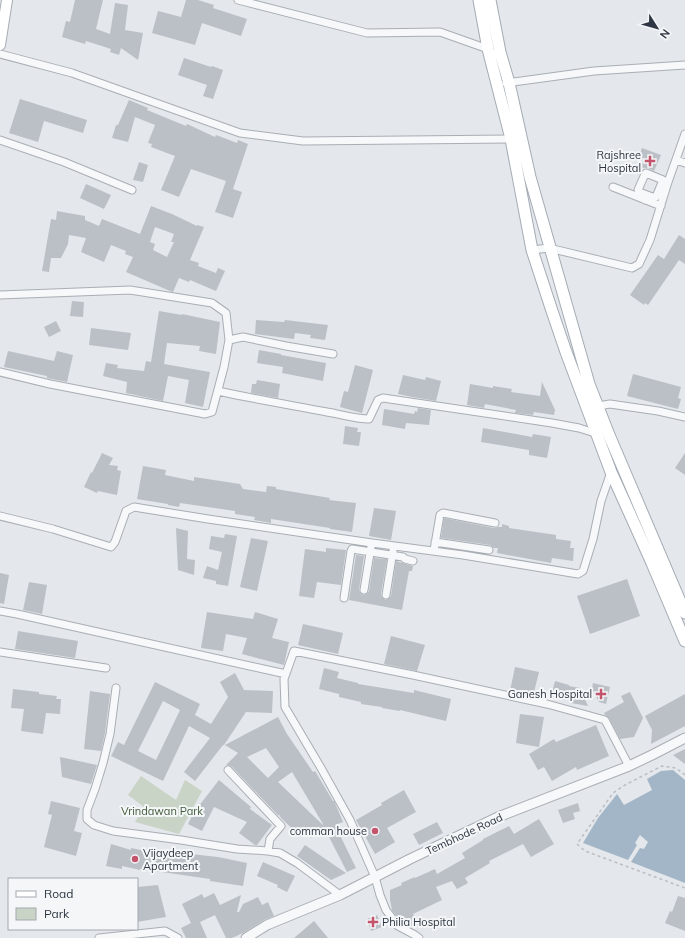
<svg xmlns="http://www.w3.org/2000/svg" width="685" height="938" font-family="Mulish,sans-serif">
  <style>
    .green { fill: #cad4c6 }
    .water { fill: #a2b6c7 }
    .building { fill: #bbc0c7; fill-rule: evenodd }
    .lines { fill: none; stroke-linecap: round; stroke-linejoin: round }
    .minor-casing { stroke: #a9aeb5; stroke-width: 9 }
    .tertiary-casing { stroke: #a9aeb5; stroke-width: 11 }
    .secondary-casing { stroke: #a9aeb5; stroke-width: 12 }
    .primary-casing { stroke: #a4acb5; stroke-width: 13 }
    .path { stroke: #babec2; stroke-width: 1.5; stroke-dasharray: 3 3; stroke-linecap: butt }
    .minor { stroke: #f6f8f9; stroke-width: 7 }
    .tertiary { stroke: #f6f8f9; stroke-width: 9 }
    .secondary { stroke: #fff; stroke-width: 10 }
    .primary { stroke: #fff; stroke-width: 11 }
    .poi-dot { fill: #c4546b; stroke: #f4f6f8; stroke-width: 1.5 }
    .labels { text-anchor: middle; stroke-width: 4; stroke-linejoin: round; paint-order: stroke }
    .poi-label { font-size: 11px; fill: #2d3642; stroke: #f4f6f8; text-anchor: end }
    .park-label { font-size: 11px; fill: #435c3b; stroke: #f4f6f8 }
    .street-label { font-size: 11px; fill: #2d3642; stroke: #f4f6f8 }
  </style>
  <rect width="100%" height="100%" fill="#e4e7eb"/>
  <!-- green -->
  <path class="green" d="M141,776L176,800L185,780L202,791L179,834L135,822L144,807L128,795Z"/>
  <!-- water -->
  <path class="water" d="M673,770L685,780V883L631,862L640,848L644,849L648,842L640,835L635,843L637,845L628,860L583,843L598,818L617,794L624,805L652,790L647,779L661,771Z"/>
  <!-- building -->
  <path class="building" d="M75,0H103L96,29L110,34L115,3L128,5L125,30L143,33L138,60L121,48L119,55L110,52L111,49L86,41L85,44L62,37L66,21L70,22Z
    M186,0H198L214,5L213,8L247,19L241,36L202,23L195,45L152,33L158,11L181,17Z
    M184,58L211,67L212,66L223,70L213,99L203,96L207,85L178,75Z
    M20,99L87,120L83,133L44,121L38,142L9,133Z
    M129,100L148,108L147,110L186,126L187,124L215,137L216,135L237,143L238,140L248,144L233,189L242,192L233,218L215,212L226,181L191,169L179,197L161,190L175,156L151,147L152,144L148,143L155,125L135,117L128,142L112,138L116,125H118Z
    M642,148L661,155L654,171L648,168H644L641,167L644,159L639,157Z
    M139,162L148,165L143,182L133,180Z
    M86,184L111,195L104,209L80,198Z
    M151,206L172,214L197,226V225L204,227L190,260L199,263L198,266L216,273L218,268L225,271L216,291L190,280L189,282L179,278L173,292L170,291L126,272L133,257L125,254L126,251L111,245L104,262L81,252L86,238L69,235L68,244L61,258H51L49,272L42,271L51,219L56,220L57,211L85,216V220L99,226L102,219L140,234ZM155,227L174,234L171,242H174L167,257L153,250L155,244L150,242Z
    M679,235L685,239V264L679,260L648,305L645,303L644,305L630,295L658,255L664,259Z
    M72,301L84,302L83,317L70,316Z
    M159,311L182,315V314L220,322L216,354L199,351L200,346L167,343L164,364L210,372L203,407L185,403L189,380L168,376L163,401L126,393L127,382L103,376L106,363L118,365L117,368L144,371L146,361L151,362Z
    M256,320L284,322L285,320L328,325L325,340L310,338L311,335L295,333L294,339L255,334Z
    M56,321L61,331L49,337L44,327Z
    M91,328L131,333L128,350L89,345Z
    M259,350L281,354V355L326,363L323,381L282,373L283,367L257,363Z
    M8,351L54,361L57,351L73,355L67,382L47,378V376L4,367Z
    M355,365L373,370L362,413L340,407L344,391L348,392Z
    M633,374L681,387L678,398L681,399L678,409L627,396Z
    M403,375L425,380L426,377L441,381L436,401L412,397L398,394Z
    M257,380L280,384L278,398L251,393L252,384H256Z
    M542,382L555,410L554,415L534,412L533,415L515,413L516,410L485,404L484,408L467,405L470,384L493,388V386L512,389L511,392L540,396Z
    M418,408L431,410L429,425L406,423L405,429L382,425L384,409L414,414L415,411L417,412Z
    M345,426L358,428L357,432H361L359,446L343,444Z
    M483,428L532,437L533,434L551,437L547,458L529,455V450L481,442Z
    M102,453L113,458L109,465L118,466L117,470L121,471L117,495L98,491L97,493L84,487L91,472L92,473Z
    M685,453V475L675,468Z
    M143,466L166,470L165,475L194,481V477L240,484L243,489L266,492L267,486L276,487V489L330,498L329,500L356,503L352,532L330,529V528L271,519V523L254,520L255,517L235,514V511L180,503L179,507L168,505V504L137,499Z
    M374,508L396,511L391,540L369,536Z
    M444,518L494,528L498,527H502V524L509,526V528L556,535V539L571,541L570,548H574L573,561L552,558L551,563L497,553L498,548H494L490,545L441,538Z
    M176,528L188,531L187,559L195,560L194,575L178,570Z
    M225,534L237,536L228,586L216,584V581L203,578L207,566L218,570L222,552L209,549L211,536L224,538Z
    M251,538L268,541L257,591L240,587Z
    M326,548L346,550L341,585L317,582L314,598L299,596L305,549L326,552Z
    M356,555L364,556L359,590L361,594L364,595L368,593L369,591L374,558L387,559L381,594L382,597L385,600L388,599L391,596L396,561L413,566L412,571H409L402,610L349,600Z
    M0,573L9,575L4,604L0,603Z
    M627,579L640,616L590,634L577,596Z
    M29,582L47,585L42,614L23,610Z
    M207,612L253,619L255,612L278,619L272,638L289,642L284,665L242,654L247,638L226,634L223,651L201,648Z
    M303,624L343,633L338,654L298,645Z
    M18,631L78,641L75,658L15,649Z
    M391,636L425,645L417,671L384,664Z
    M515,667L539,672L533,696L510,691Z
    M324,668L339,672L337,678L358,683V684L414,693V690L451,699L446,721L400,710V711L382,708V707L361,704V702L339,697V694L319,689Z
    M235,673L244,690L273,691L272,713L246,712L224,745H223L195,781L184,772L210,738L189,726L163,781L111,756L118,742L124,745L155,682L200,704L195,715L211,724L228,697L220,682ZM163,701L180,710L156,760L138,751Z
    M555,681L569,685V686L580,688L588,706L571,703V701L551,696Z
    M593,683L610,687L606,704L599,702L592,689Z
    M13,689L39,692V694L57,696L56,699H61L60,714L46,713L43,734L21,731L24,709L11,708Z
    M90,691L110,694L105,733L101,751L84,749Z
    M630,692L643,718L634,737L620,739L609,718L605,715L604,713L624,702L621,696Z
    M685,694V726L651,744L652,730L645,716Z
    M520,714L544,717L539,747L516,743Z
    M278,717L287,734L313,772L315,771L333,801H334L335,803L343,822L335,825L356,868L347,872L325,829L310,838L314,832L301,837L281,818L279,814V816L274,811L232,767L226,765L238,753L225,745ZM266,748L279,767L268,778L247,757ZM292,772L323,824V825L278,782Z
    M596,725L609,756L577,770L576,767L552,781L544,767L538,770L529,754L554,739L556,742Z
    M685,749V764L673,755Z
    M60,757L97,765L91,784L62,777Z
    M219,780L251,807L250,809L272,825L257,845H255L239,833L247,822L214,807L202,831L188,824L195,810V811Z
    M404,790L416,812L387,828L395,842L375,854L356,820L382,805L381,803Z
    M51,801L80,808L74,831L82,833L76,856L44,847L52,815L48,814Z
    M578,803L580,811L573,813L575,819L563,823L558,810Z
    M539,819L554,844L531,857L523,844L489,861L490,863L465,878L468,883L457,889L452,881L436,887L442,900L413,914L419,925L410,926L401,922L392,910L390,900V890L402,885L401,883L415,877V878L435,869L437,874L465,858L462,853L483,840V839L509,826L514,834Z
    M437,822L443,833L419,845L413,834Z
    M111,844L131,850V848L155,853V850L175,853L176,850L191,853V854L218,857L247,863L243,886L210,881V879L155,871L140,869V870L122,866V869L106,866Z
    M305,845L346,873L331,880L297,856Z
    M263,862L295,876L287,892L277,887L278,885L257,876Z
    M158,885L166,917L137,922V887Z
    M214,893L220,905L241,895L237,912H239L243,904L258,897L262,905L268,902L274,916L264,920L243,933L232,938H226L215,915L200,922L207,938H186L181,928L191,923L182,904L202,894L204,898Z
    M678,896L685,898V931L665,923L670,911L672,912Z
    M377,915L382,927L371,931L367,919Z
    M314,921L328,938H294Z"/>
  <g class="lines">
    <!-- minor casing -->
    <g class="minor-casing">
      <path id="minor" d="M238,0L367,33L440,32L488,49
        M0,54L72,73L240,133L303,141L511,139
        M506,83L594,71L685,65
        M0,140L64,162L132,190
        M676,160L685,163
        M613,187L661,206
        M645,200L647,195L639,192L638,190L645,174L646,173L663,180L656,197H653L647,195
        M532,250L549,248L632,268L639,264L650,240L668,182L685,134
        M0,295L130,290L212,303L226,313L229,340
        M0,372L50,384L205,414L212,412L224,367L229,340L243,337L286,346L333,354
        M218,391C254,399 290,405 327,412C340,414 355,419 369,419L378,400L383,398L552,423L579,428L598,434
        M598,406L610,404L658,411L685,417
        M0,516L53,529L111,547L115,542L126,511L134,507L208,519L372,543L463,555L578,574L583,571L593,539L601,501L611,472
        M435,542L489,550
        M434,550L440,515L443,513L495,523
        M364,590L371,547
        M386,595L393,551
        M344,598L351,551L352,549L403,557L405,559L413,561
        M0,611L17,614L286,674
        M0,652L106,668
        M116,688L110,734L103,763L95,789L87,810V819L94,825L113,831L181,840L237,849L268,851L280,853L297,863L340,895
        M228,770L281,826L270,839L268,851
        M99,938L165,931L178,938
        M419,938L415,935L398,926L386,910L380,895L375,877L350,820L321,768L285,707L284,679L294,651L413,675L547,704L605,720L629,766"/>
    </g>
    <!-- tertiary casing -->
    <g class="tertiary-casing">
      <path id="tertiary" d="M246,938L267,925L340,895L410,859L498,817L629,766L652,755L685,738"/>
    </g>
    <!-- secondary casing -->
    <g class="secondary-casing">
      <path id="secondary" d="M0,45L7,0"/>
    </g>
    <!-- primary casing -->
    <g class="primary-casing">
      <path id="primary" d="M479,0L488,49L511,139L532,250L552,311L566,352L611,472L652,563L685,641
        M490,0L500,52L509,83L530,177L589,384L609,435L685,613"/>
    </g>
    <!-- path -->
    <path class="path" d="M685,775L676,768L662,766L625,785L613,793L577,844L585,851L685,888"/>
    <!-- minor -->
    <use href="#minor" class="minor"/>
    <!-- tertiary -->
    <use href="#tertiary" class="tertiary"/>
    <!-- secondary -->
    <use href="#secondary" class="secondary"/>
    <!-- primary -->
    <use href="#primary" class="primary"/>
  </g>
  <!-- markers -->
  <g class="poi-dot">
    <path d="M648 155h4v4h4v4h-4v4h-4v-4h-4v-4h4z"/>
    <path d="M599 688h4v4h4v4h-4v4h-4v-4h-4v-4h4z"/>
    <circle cx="375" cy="831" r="4"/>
    <circle cx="135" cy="859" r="4"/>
    <path d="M371 916h4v4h4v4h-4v4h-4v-4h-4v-4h4z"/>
  </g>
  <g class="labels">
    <!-- poi labels -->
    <g class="poi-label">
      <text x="641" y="159">Rajshree<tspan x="641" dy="13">Hospital</tspan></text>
      <text x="592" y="698">Ganesh Hospital</text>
      <text x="367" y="835">comman house</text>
      <text x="143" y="857" text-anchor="start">Vijaydeep<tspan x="143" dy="13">Apartment</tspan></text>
      <text x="382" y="926" text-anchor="start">Philia Hospital</text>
    </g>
    <!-- park labels -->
    <g class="park-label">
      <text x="162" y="815">Vrindawan Park</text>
    </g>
    <!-- street labels -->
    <g class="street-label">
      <text transform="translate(464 834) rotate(-25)" y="4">Tembhode Road</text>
    </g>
  </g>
  <!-- legend -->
  <rect x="8" y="878" width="130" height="52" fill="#f4f6f8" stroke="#a4a9af"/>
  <rect x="16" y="891" width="20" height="6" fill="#ffffff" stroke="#a4a9af"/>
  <text x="44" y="898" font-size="12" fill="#2d3642">Road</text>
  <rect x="16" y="908" width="20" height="12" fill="#cad4c6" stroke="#a4a9af"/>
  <text x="44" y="918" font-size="12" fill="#2d3642">Park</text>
  <!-- north arrow -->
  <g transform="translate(657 28) rotate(127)" stroke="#f4f6f8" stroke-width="3" paint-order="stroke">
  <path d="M0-3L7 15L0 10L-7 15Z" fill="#2d3642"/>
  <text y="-6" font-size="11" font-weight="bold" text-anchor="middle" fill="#2d3642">N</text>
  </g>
</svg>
